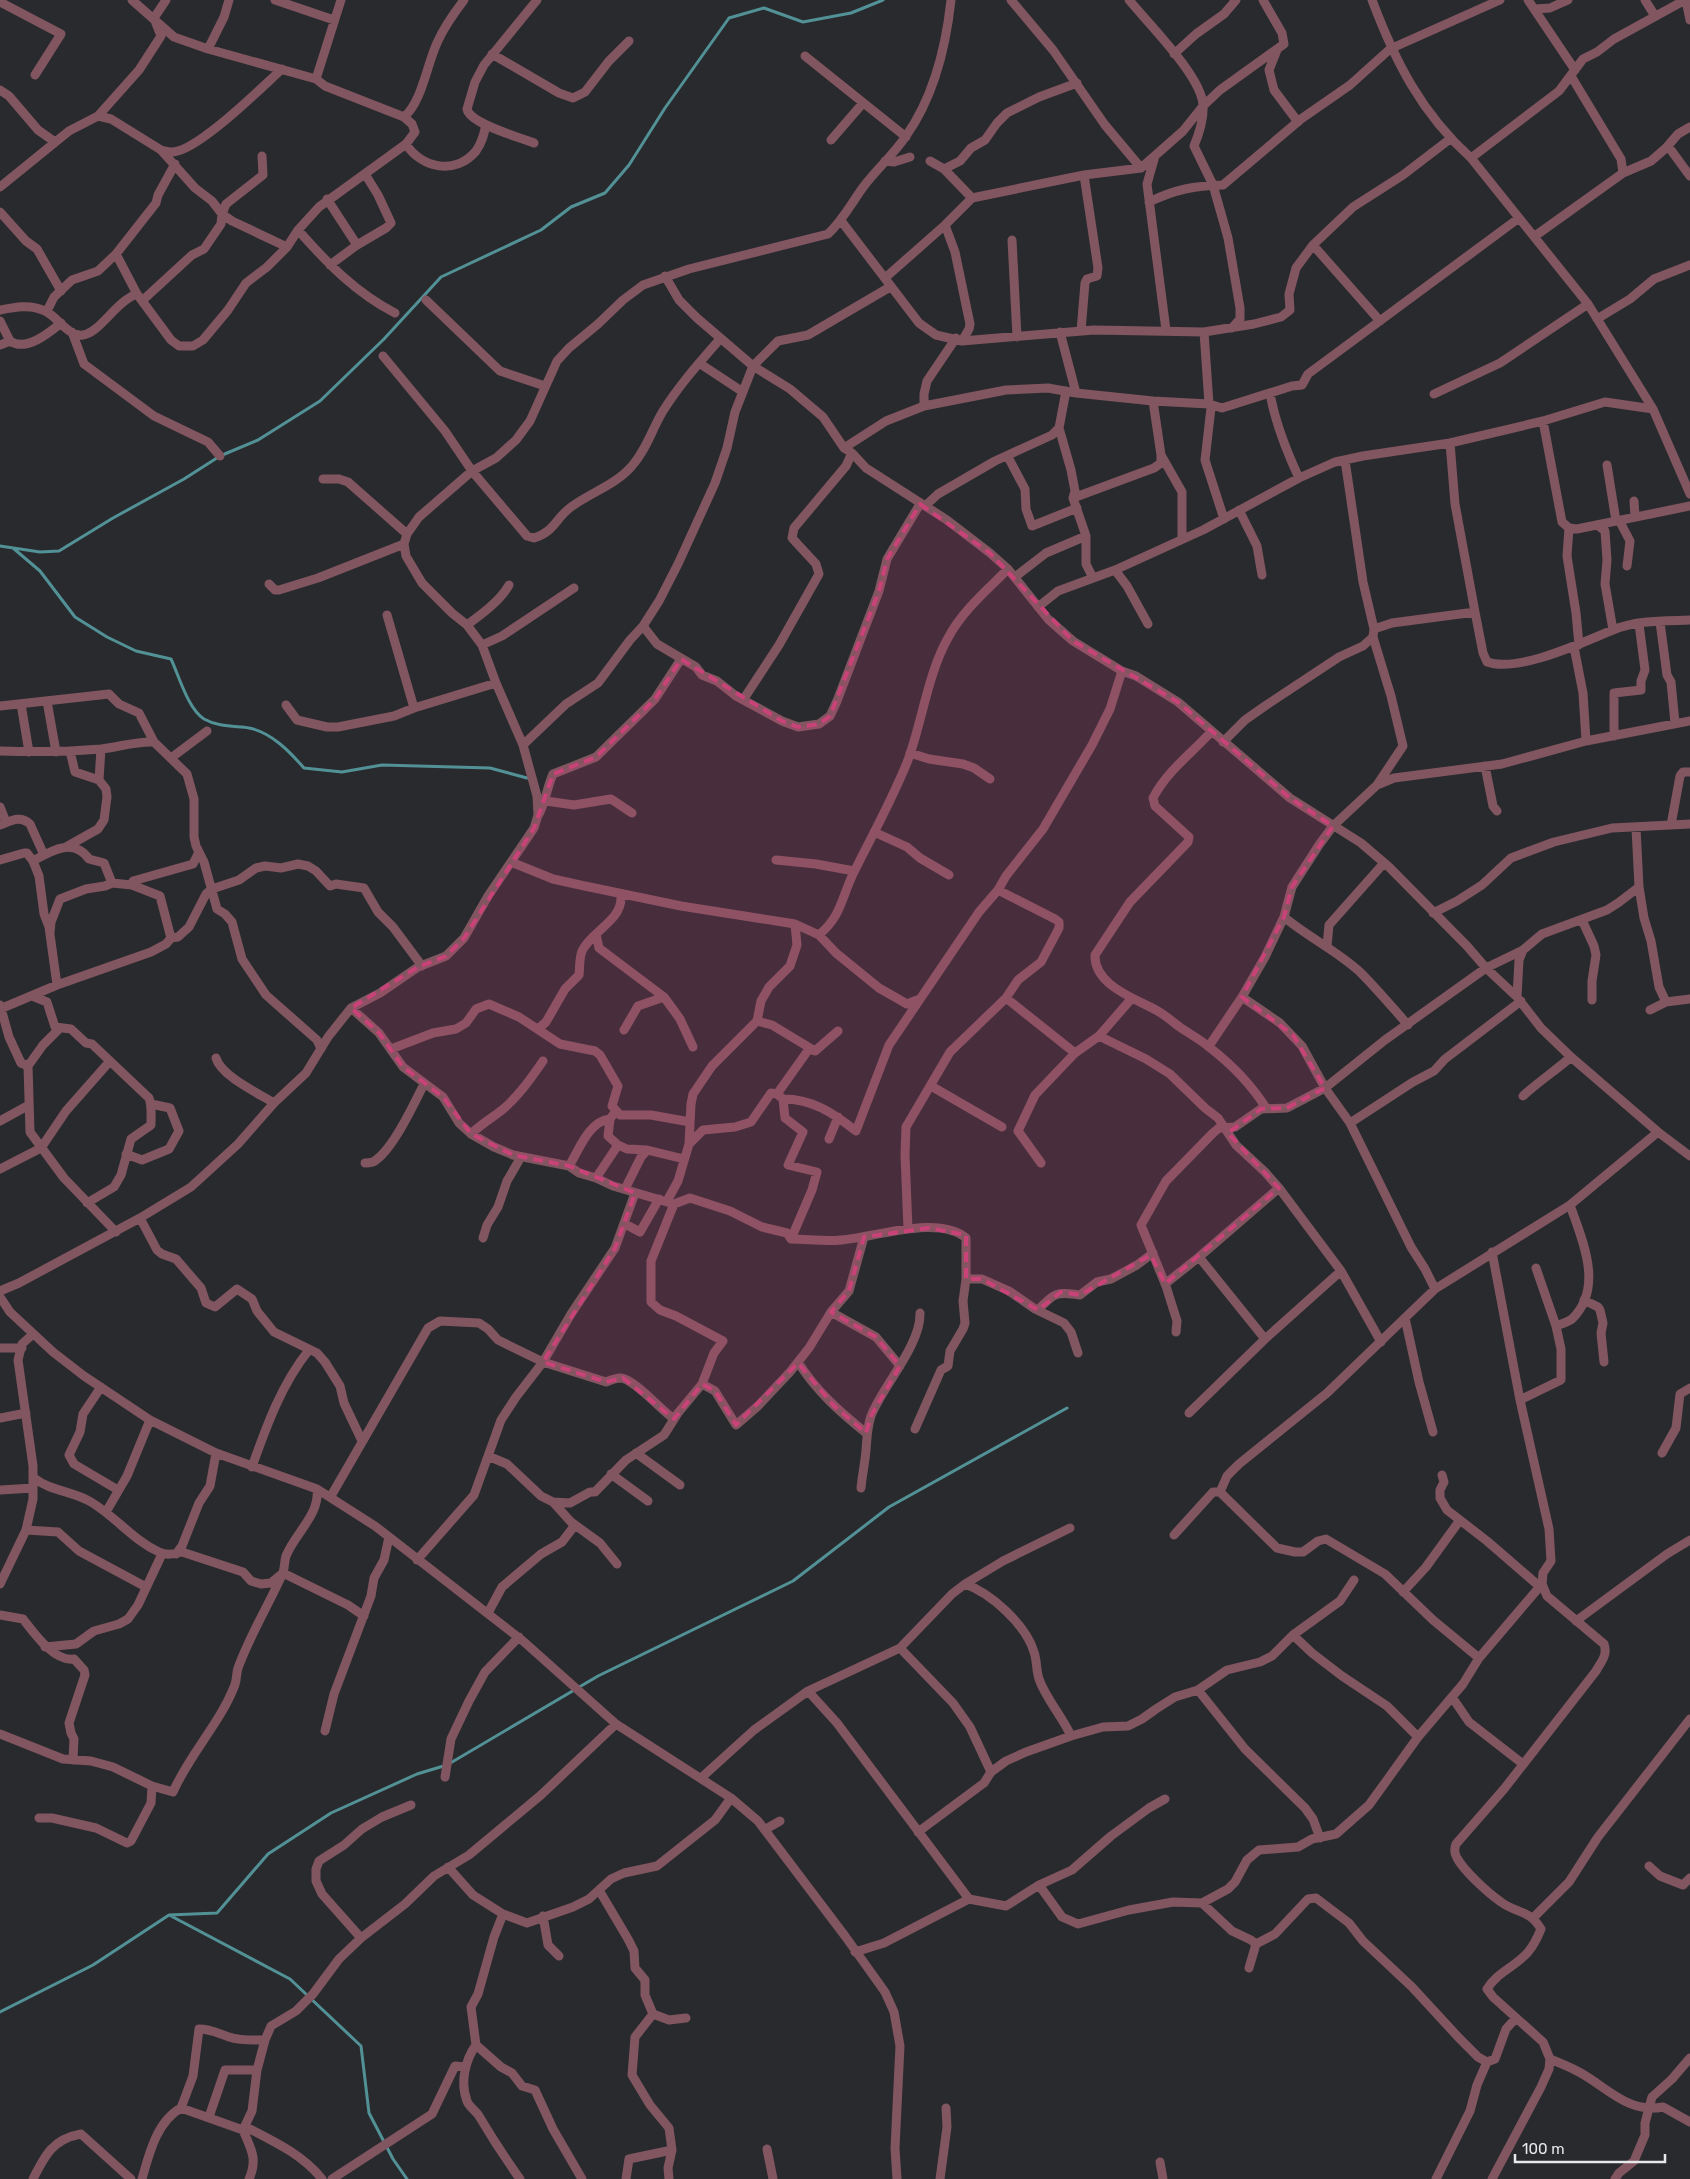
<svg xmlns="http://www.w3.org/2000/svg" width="1690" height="2179" font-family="Rubik,sans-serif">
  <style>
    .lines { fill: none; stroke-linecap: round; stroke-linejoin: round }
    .stream { stroke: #529196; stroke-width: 3 }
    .minor { stroke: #815660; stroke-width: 9 }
    .marked { fill: #c94278; fill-opacity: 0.2; stroke: #c94278; stroke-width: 4; stroke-dasharray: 10 6; stroke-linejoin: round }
  </style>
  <rect width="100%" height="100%" fill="#292a2e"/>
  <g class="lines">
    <!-- stream -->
    <path class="stream" d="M0,546L40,552L59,551L113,518L184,479L220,456L258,440L320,401L384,339L441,277L541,230L571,207L605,193L629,165L665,108L729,18L764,8L803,22L851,13L883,0
      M13,548L40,571L75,617L107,637L136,651L171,659C179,676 188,709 204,719C218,727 234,726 249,728C271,732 290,752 304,768L342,772L382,765L490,768L527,778
      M171,1916L290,1979L361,2046L369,2113L393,2159L407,2179
      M0,2012L93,1965L169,1915L217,1913L268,1854L331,1813L417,1774L447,1765L598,1676L793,1581L889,1507L1067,1408"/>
    <!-- minor -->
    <path class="minor" d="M275,0L334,20
      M1011,0L1053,50L1105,125L1141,168
      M1129,0C1148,23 1202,77 1203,105C1204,119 1199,134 1194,146L1213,185L1228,238L1240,308V319L1232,328
      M1372,0C1395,61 1421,113 1471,158L1588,304L1653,409L1690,494
      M1528,0L1575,70
      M1645,0L1655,16
      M1686,0L1690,20
      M0,2L61,34L35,75
      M1535,9L1550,8L1568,0
      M208,49L224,17L229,0
      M1277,50L1269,70L1274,90L1298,122
      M492,54L559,93L573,98L585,92L609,61L629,41
      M1174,54L1196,34L1224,14L1236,0
      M805,56L906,137
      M1571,76L1621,159L1623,173
      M316,79L341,0
      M0,90L9,96L38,130L55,142
      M98,116L111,119L161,150L195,188L212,201L222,214L232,221L287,247
      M404,117C422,102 427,64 437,43C444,27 454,13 464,0
      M831,140L863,103
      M534,143C519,137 470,124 467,109L475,82L484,65L537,0
      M406,144C422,169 456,175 476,151C482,143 484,134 486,125
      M1668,146L1690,176
      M161,150C165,151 169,152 173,152C198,151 262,87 282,69
      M1155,156L1147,184L1166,330
      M1471,158L1559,91L1583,59L1597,52L1614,39L1685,0
      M885,161L894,162L910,157
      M930,161L944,169L972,198
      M944,169L960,161L971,148L985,140L997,123L1007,113L1039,97L1077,83
      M0,187L69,131L98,116L139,70L161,36L154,18L166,0
      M327,199L357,245
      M1149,202C1176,189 1194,186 1223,185L1301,119L1350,85L1390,49L1500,0
      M0,212L26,241L37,249L61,291
      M842,222L919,323L936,335L962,341L1094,330L1204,332L1254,324L1281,317L1290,310L1289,294L1296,268L1313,245L1353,207L1403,175L1450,139
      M945,225L955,252L970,324L969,329L962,341
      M298,230C327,263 356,293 395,313
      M1535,236L1623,173L1651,161L1666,148L1678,134L1690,127
      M1012,240L1017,337
      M1313,245L1380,321
      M116,254L137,294
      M330,265L357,245L386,228L391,223L378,195L365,174
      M665,276L679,300L697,318L753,366L790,389L823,417L844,448L852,453L866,468L947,520L990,553L1008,569L1048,619L1073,641L1122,671L1136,676L1178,702L1290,798L1361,843L1389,867L1467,946L1486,968L1517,997L1541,1028L1571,1057L1658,1132L1690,1156
      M885,278L945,225L972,198L1084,175L1141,168L1183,131L1203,106L1220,90L1284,44L1282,33L1263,0
      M143,300L192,255L204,249L221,224L222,214L226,204L263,175L262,156
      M426,300L500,371L545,386
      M0,310C15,307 31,304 45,311C57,316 68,337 83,335C100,333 116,301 137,294L171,340L179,346H193L203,340L228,310L246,283L267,267L287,247L298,230L319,207L406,144L415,132L412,124L404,117L325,86L316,79L208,49L174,37L132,0
      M47,311L54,297L72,280L98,271L116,254L156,203L158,195L175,164
      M1597,319L1630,299L1654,279L1690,265
      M0,321L10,341
      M1081,331L1085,283L1087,279L1097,276L1098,268L1084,175
      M72,332L84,364L154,416L208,442L220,456
      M1060,332L1076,393
      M1204,332L1209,404L1211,408L1205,460L1224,519
      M0,345L10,341C26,352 49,333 61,323
      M383,356L445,431L472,471L527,536L534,538C554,532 555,519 571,507C590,493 615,485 631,467C646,451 652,429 663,411C680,384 700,362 720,339
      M699,363L743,392
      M1270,393C1275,423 1286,450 1299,478
      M1434,394L1500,363L1588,304
      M1153,401L1161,455L1182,492V539
      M924,406V394L927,381L956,338
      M1543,421L1562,522L1569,528L1577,529L1690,506
      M1059,428L1071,470L1075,491L1073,498L1086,536V564L1093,578
      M1450,443L1455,504L1475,612
      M844,448L886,421L924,406L1006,390L1048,388L1076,393L1153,401L1209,404L1222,408L1292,386L1302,385L1308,374L1519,218
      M1008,457L1025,489L1026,509L1032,526L1077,508
      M1607,465L1616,521
      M323,479H339L348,482L407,534
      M1073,498L1154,468L1161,463V455
      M1634,501L1635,517
      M925,506L938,494L995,461L1052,435L1059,428L1066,391
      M1239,510L1257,546L1262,575
      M1619,520L1630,541L1627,566
      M1597,525L1605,531L1607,560L1605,584L1613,630
      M1569,528L1567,556L1576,613L1579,645
      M1115,570L1127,586L1148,624
      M1015,577L1046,553L1086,536
      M269,584L275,590H279L318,578L404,544
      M1038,607L1058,591L1115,570L1203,530L1299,478L1335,462L1363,456L1450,443L1543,421L1605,402L1653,409
      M387,615L414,708
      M1660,622L1667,675L1671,682L1675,723
      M467,625C482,614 500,601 509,585
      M643,626L657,644L696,667L702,675L717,681L736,696L782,721L798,727L819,724L830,716L837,701L879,591L887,559L920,504
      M1374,629L1392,623L1475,612L1483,653L1487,662C1519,673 1583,642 1613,630C1636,620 1665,621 1690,620
      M1373,637L1391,696L1403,746L1377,785
      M482,645L502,636L574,588
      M1574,647L1583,693L1586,741
      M743,700L779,645L819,574L816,564L792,538L794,528L846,466L852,453
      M47,701L56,752
      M21,704L29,752
      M286,705L297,720L327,727H338L394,716L414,708L496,683
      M0,706L109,694L119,704L139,713L154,742L187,774L194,799V837L196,846L204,862L217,909L225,914L232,922L242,959L266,995L317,1040L321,1049
      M1212,731C1192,753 1167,771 1153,798L1155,806L1189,837L1188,842L1130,902L1095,955C1094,985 1134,998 1156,1010C1165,1015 1173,1022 1181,1028C1190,1034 1201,1040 1209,1047C1231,1064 1251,1084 1266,1108
      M1614,736V693L1641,690V681L1645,670L1639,624
      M1223,742L1245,720L1265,706L1339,657L1363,646L1373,637L1374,629L1363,582L1345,460
      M523,745L566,704L598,683L630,640L643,626L659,601L678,564L715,483L727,448L735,412L753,366L778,341L808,335L890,287
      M0,751C34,752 67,752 101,749C119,747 136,741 154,742
      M70,751L75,772L99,780
      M910,753L929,759L963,764L974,768L990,779
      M171,758L207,731
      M1485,766L1493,806L1497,811
      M546,801L574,805L611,799L632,813
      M0,807L6,822
      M539,814C546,801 547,787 553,774L596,757L655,699L681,659
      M0,825C11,821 20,815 30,824L44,855
      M1671,825L1680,776L1683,772H1690
      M1636,828L1639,887L1644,918L1651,941L1659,987L1666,1002
      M874,832L907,847L920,858L949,875
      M66,847L98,829L104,820L107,797L106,789L99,780L101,749
      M0,860L24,853H27L33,861C51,851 73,837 89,859L104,863L112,883
      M776,860L816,864L854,871
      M33,861L39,876L44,914L49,927L57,985
      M511,862L553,879L580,885L681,906L795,924L819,935L836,953L879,988L907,1004L917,1000
      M132,885L160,896L171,938
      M1433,913L1457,901L1482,885L1511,858L1554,842L1612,828L1690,824
      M1284,917C1308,937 1337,951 1360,972C1377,989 1392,1007 1408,1025
      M1582,920L1594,946L1596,955L1592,981V1000
      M50,933L51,922L60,899L86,889L105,886L112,883L132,885L133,881L193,864L198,854
      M596,934L599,948L664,997L680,1019L693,1047
      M819,935C843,914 841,897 855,870C873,834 893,798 908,760C922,722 928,673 948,638C962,611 987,590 1008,569
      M1327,946L1329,925L1384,863
      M32,996L47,1002L55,1027L71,1029L86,1043L92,1044L149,1098C152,1105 151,1116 151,1125L131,1139L121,1175L114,1187L87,1203
      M1242,997L1280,1023L1302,1046L1325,1088L1350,1123L1411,1247L1425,1269L1435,1289
      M1517,997L1519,960L1523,950
      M1006,998L1075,1053
      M0,1005L9,1037L21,1063L28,1066
      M351,1008L379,1033L403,1067L443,1097L459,1123L471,1134L494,1147L513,1155L569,1166L579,1173L596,1178L613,1186L674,1204L690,1198L730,1211L762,1227L787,1233L791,1239C807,1239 825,1242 841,1240C874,1238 938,1214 966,1238V1279H982L1009,1291L1035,1309L1064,1323L1071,1332L1078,1353
      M0,1009L57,985L151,952L166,944L171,938L178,937L189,927L206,894L212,889L239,880L256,868L265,866L281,868L298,864L308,866L316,871L330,886L336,884L364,888L378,912L393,927L422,966
      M1650,1010L1666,1002L1690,999
      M757,1021L772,1025L815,1051
      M60,1028L43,1045L28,1066L30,1132L64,1178L116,1232
      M538,1029L546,1022L565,989L579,975C580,967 579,959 582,951C591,931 622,921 621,897L628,895
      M624,1030L638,1006L664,997
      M1099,1036L1146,1059L1170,1074L1205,1108L1218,1118L1236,1145L1265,1172L1279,1188L1341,1271L1381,1342
      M1209,1046L1242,997L1265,957L1284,917L1292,887L1319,845L1333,826L1377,785L1394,778L1502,764L1586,741L1690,721
      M391,1049L433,1033L456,1029L466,1023L476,1009L489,1004L519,1017L560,1044L595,1051L600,1055L618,1086L612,1106L620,1115H651L690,1122
      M815,1051L838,1031
      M216,1058C221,1076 258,1093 274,1103
      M931,1086L1002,1127
      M777,1094L783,1099L785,1118L803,1132L788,1165L817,1172L812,1190L791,1239
      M1523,1096C1538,1082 1555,1071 1571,1057
      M783,1099C813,1099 833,1113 856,1131L889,1045L979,912L998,890L1006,876L1043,829L1092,745L1110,709L1122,671
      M0,1121L29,1105
      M1350,1123L1413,1082L1434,1071L1445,1059L1521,1001
      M471,1134C481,1124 492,1118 502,1110C519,1096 531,1078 543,1061
      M829,1139L838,1117
      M689,1144L703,1130L735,1127L751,1122L771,1093L777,1094L809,1049L815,1051
      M618,1145L627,1149L647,1150L684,1159
      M126,1154L142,1160L169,1149L179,1131L170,1108L151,1104
      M365,1163C368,1163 373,1163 376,1160C394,1147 414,1104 424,1084
      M1041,1163L1018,1131L1035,1095L1075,1053L1099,1036L1132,998
      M569,1166C579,1150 589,1121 610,1119
      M0,1169L41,1148L66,1111L110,1061
      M596,1178L618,1145L608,1136L610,1119L615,1112
      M625,1189L641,1157L647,1150
      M667,1201L678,1181L689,1144L691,1104L693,1094L712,1066L757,1021L761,1001L769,987L790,966L797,945L795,924
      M140,1218L157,1250L162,1254L176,1259L201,1288L206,1303L215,1307L237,1289L252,1299L257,1311L274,1332L317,1353L325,1362L340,1386L344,1403L362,1441
      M625,1224L640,1232L659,1199
      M908,1229L905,1155L906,1127L950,1052L1006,998L1018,980L1041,962L1059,928V922L1055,919L998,890
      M483,1238L487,1225L498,1207L507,1181L521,1157
      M1199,1257L1265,1339
      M1165,1284L1199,1257L1279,1188
      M0,1291L19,1283L140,1218L191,1187L238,1144L274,1103L306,1073L328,1037L351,1008L380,993L418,967L446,956L464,938L488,896L534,828L538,815L537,796L523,745L496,683L482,645L467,625L452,613L422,583L406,556L404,544L407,534L419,517L472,471L496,458L516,440L530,421L557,361L569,348L598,324L623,300L643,285L689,269L828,234C843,220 852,202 864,186C877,169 894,154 906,136C933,98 946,46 951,0
      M0,1297L10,1312L53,1352L84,1376L150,1420L216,1453L317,1489L375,1526L523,1641L616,1724L731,1798L758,1821L845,1936L885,1992L894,2012L900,2046L895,2148L897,2179
      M1584,1300L1598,1307L1600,1310L1603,1323L1601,1333L1604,1362
      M1038,1310C1054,1293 1057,1291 1080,1295L1097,1282L1111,1279L1137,1265L1153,1253
      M831,1312L876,1337L900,1366
      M1405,1318L1419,1382L1433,1432
      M1556,1326C1561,1324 1569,1322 1573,1318C1604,1286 1582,1240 1570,1205
      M1176,1332L1177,1321L1166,1286L1141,1225L1166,1181L1213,1133L1219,1128L1235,1127L1261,1109L1287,1108L1325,1088L1385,1040L1486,968L1523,950L1542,934L1607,910L1618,903L1639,887
      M0,1348H22
      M798,1362C816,1391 840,1412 866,1433
      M702,1384L715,1391L736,1425L758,1406L790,1372L809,1348L831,1312L849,1291L864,1237
      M101,1387L83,1414L80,1432L69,1455L74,1464L118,1490
      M1520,1400L1561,1380V1349L1556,1326L1536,1268
      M1189,1413L1265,1339L1341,1271
      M0,1418L26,1413
      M915,1429L941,1370L948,1366L950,1351L963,1329L965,1323L963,1301L966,1279
      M636,1453L680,1485
      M1662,1453L1676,1428L1680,1394L1690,1388
      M488,1456L507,1464L541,1496L553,1502L571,1522L600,1543L617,1564
      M252,1467C266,1427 282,1383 309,1350
      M611,1474L648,1501
      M1442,1475L1444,1482L1440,1490V1498L1447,1510L1487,1541L1539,1586
      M34,1478C50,1491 73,1491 91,1502C116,1517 133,1540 159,1552C166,1556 175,1554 182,1552L243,1572L251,1581L261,1584L271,1583L283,1573L348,1605L364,1616
      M861,1488C862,1476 865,1463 866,1450C867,1438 867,1428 871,1416C882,1387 921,1345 920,1313
      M0,1490L33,1488
      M1220,1492L1277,1548L1295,1552H1303L1318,1541L1326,1539L1385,1574L1433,1620L1479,1658
      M331,1496L428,1328L440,1321L479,1323L488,1329L498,1340L543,1362L606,1382C611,1380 615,1378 621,1378C634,1379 661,1410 674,1419
      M553,1502L570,1503L590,1492H595L626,1460L664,1435L678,1413L702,1384L714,1353L723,1341L676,1316L660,1310L651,1302V1261L674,1204
      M106,1512L127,1476L150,1420
      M26,1530L58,1532L79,1551L146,1587
      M1174,1535L1213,1492H1220L1227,1476L1239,1464L1327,1393L1435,1289L1570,1205L1658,1132
      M176,1554L182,1546L199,1503L210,1486L216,1453
      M417,1560L474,1495L501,1420L516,1397L543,1362L571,1314L615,1248L635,1193
      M0,1584L26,1530L33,1499V1466L18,1360L22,1344L33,1334
      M965,1584C991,1593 1026,1625 1034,1652C1037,1660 1036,1670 1039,1679C1046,1699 1062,1716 1071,1736
      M1403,1592L1426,1567L1460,1520
      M488,1613L502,1587L541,1554L562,1542L575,1525
      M0,1615L23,1619C34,1633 54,1662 74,1659L84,1670L85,1675L69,1723L71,1733L74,1739L73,1760
      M1576,1621L1667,1554L1690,1540
      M1293,1635L1312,1653L1342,1676L1387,1706L1418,1737
      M45,1647L76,1644L94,1631L119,1624L128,1619L138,1605L162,1554
      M900,1648L953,1703L970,1727L991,1772
      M1198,1690L1245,1749L1305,1808L1313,1819L1320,1838
      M808,1691L837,1723L969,1899
      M1452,1697L1469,1722L1523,1764
      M325,1731L334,1694L371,1596L374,1578L384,1560L389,1537
      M0,1734L63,1759L91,1761L113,1767L152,1786
      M445,1777L451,1739L469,1701L485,1672L519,1637
      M701,1778L754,1730L808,1691L900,1648L952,1594L965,1584L1003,1561L1070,1528
      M39,1818H52L96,1828L127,1843L131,1841L151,1803L152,1786L173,1792C189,1755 220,1723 234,1687C237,1681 236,1674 238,1668C250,1635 268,1606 282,1575C285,1569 284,1562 286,1556C295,1533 320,1515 317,1489
      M766,1829L780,1821
      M918,1832L984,1783L991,1772L1006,1761L1026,1752L1071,1736L1103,1727L1128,1726L1142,1719L1156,1709L1175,1697L1198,1690L1227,1670L1260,1662L1272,1656L1293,1635L1340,1601L1354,1580
      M1649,1866L1660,1876L1683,1885L1690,1878
      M448,1867L473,1895L503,1914L527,1923L573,1907L589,1899L611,1879L624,1873L657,1866L715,1820L731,1798
      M1039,1885L1072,1870L1111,1836L1149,1808L1165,1799
      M599,1890L628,1939L634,1951L635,1968L645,1980V1995L653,2014L669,2020L686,2018
      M503,1914L494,1937L478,1994L471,2007L476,2045C465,2060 460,2083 467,2101C469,2107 476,2111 479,2116C492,2138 505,2158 520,2179
      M543,1916L548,1945L559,1956
      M1534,1917L1569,1882L1598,1837L1690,1719
      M361,1938L322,1894L316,1881V1869L319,1861L344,1845L362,1829L382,1817L411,1805
      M855,1952L884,1943L969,1899L1006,1906L1039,1885L1062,1917L1078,1924L1129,1910L1173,1902L1202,1903
      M1249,1968L1256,1944
      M476,2045L501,2067L512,2073L522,2086L535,2090L553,2129L582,2179
      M1550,2059C1560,2063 1570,2067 1579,2072C1607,2087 1628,2114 1663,2107L1690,2122
      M1487,2062L1478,2057L1459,2038L1412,1987L1363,1941L1349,1923L1316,1898L1308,1899L1275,1934L1256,1944L1251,1940L1232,1931L1202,1903L1228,1889L1235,1882L1247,1860L1259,1850L1298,1847L1312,1839L1336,1834L1369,1805L1418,1737L1463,1684L1479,1658L1542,1584
      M181,2108L193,2076L199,2029C211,2029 217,2033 229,2037C241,2041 253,2040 265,2040
      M209,2117L225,2070H257
      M246,2127C273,2141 302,2154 322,2179
      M243,2130C251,2149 258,2159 249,2179
      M767,2149L773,2179
      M1160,2162L1163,2179
      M33,2179C45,2155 53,2139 81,2134L131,2179
      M142,2179C149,2154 157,2121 181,2108L243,2130L252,2111L257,2070L265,2040L271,2026L296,2011L313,1994L339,1959L361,1938L405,1904L434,1876L469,1855L541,1795L616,1724
      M332,2179L432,2114L455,2066L465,2067
      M626,2179L629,2159L672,2150L669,2128L650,2105L632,2075L635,2037L653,2014
      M669,2179L668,2168L672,2150
      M940,2179L947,2127L946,2108
      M1436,2179L1470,2111L1477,2085L1487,2062L1495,2059L1506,2029L1516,2018
      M1492,2179L1541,2087L1549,2069L1550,2059L1543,2042L1493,1997L1487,1989C1495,1975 1510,1969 1522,1958C1531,1951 1537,1939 1541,1929C1529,1909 1517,1914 1501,1902C1488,1893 1464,1871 1457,1858C1454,1853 1454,1849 1456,1844L1504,1789L1596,1671C1601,1662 1608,1655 1604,1644L1547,1596L1542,1584L1543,1573L1551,1561L1549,1529L1520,1400L1492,1252
      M1615,2179L1619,2173L1634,2161L1645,2135V2123L1652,2097L1672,2079L1690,2058"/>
  </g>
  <!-- marked area -->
  <path class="marked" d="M920,504L990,553L1073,641L1178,702L1290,798L1333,826L1292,887L1284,917L1242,997L1293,1035L1325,1088L1287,1108L1261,1109L1228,1133L1279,1188L1165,1284L1151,1255L1080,1295L1061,1292L1038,1310L982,1279H966V1235L929,1228L864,1237L849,1291L831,1312L876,1337L900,1366L872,1414L866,1433L834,1406L798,1363L736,1425L715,1391L702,1384L674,1419L623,1378L606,1382L543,1362L615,1248L635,1193L569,1166L513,1155L471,1134L443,1097L403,1067L379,1033L351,1008L418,967L446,956L464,938L534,828L553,774L596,757L655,699L681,659L782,721L798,727L819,724L830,716L879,591L887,559Z"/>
  <!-- scale -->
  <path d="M1515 2154v8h150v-8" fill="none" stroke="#e7e8ea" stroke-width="2.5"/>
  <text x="1522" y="2154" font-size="15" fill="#e7e8ea" stroke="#292a2e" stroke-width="4" paint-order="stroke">100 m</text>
</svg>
